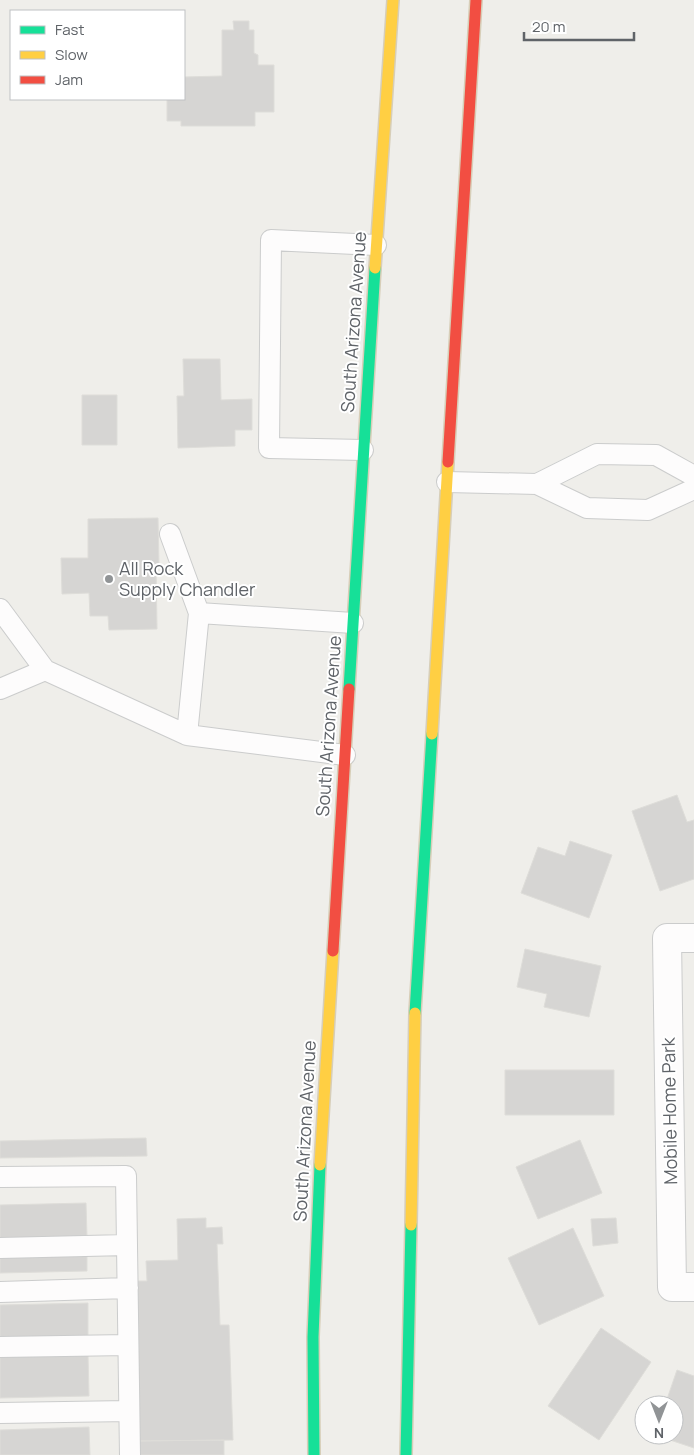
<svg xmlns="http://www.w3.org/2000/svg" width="694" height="1455" font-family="Manrope,sans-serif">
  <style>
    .building { fill: #d6d5d3; stroke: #deddd9 }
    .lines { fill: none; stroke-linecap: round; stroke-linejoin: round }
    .lane-casing { stroke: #cbcccc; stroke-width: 22 }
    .street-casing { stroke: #cbcccc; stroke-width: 30 }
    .fast-casing { stroke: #d7ceb8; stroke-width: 14 }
    .slow-casing { stroke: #d7ceb8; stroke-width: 14 }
    .jam-casing { stroke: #d7ceb8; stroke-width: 14 }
    .lane { stroke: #fdfcfc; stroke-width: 20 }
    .street { stroke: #fdfcfc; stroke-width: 28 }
    .fast { stroke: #16e098; stroke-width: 11 }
    .slow { stroke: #ffcf43; stroke-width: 11 }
    .jam { stroke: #f24e42; stroke-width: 11 }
    .poi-dot { fill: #919496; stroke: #fff; stroke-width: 2 }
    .labels { text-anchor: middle; stroke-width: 4; stroke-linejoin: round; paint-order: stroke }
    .street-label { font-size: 18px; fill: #5f6368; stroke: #fff }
    .poi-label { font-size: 18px; fill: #5f6368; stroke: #fff; text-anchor: start }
  </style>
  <rect width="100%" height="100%" fill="#efeeea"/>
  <!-- building -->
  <path class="building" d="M233,21H249V30H254V53L258,55V65H274V112H255V126H181V121H167V99H184V77L222,76V30H234Z
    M183,359H220L221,400L252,399V430H235V446L178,448L177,396H184Z
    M82,395H117V445H82Z
    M158,518L159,565H156L157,629L109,630L108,616H90L89,593L62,594L61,558H88V519Z
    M677,795L687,822L694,820V879L660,891L632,811Z
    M570,841L612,855L589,918L521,893L538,847L565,856Z
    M525,949L601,966L589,1017L544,1007L547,994L517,987Z
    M505,1070H614V1115H505Z
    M146,1138L147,1156L0,1158V1141Z
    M580,1140L602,1193L538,1219L516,1167Z
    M86,1203L87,1238L0,1240V1205Z
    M206,1218V1228L222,1227L223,1244H217L220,1325H229L233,1440L137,1441L135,1281H147L146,1261L178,1260L177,1219Z
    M616,1218L618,1243L593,1246L591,1219Z
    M573,1228L604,1296L539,1325L508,1258Z
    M87,1253V1271L0,1273V1255Z
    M88,1303V1338L0,1340V1305Z
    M601,1328L651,1362L599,1440L548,1406Z
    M88,1355L89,1396L0,1398V1356Z
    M677,1370L694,1376V1448L655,1435H674V1405H665Z
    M89,1427L90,1455H0V1430Z
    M224,1440V1455H138L137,1441Z"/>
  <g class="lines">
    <!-- lane casing -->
    <g class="lane-casing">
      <path id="lane" d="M363,450L269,448L271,240L376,245
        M447,482L537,484L587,508L648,510L694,489
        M537,484L597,454L656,455L694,476
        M170,534L199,613
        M0,609L45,670L187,735
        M0,689L45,670
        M345,755L187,735L199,613L353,623
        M0,1177L126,1176L130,1455
        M0,1248L127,1245
        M0,1292L128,1288
        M0,1347L128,1345
        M0,1413L129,1411"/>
    </g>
    <!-- street casing -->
    <g class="street-casing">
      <path id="street" d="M694,938H667L672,1287H694"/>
    </g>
    <!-- fast casing -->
    <g class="fast-casing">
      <path id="fast" d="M349,689L375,268
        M415,1013L432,734
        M314,1455L313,1337L320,1165
        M406,1455L411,1225"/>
    </g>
    <!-- slow casing -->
    <g class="slow-casing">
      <path id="slow" d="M375,268L393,0
        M432,734L448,462
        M320,1165L333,951
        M411,1225L415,1013"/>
    </g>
    <!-- jam casing -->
    <g class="jam-casing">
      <path id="jam" d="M448,462L476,0
        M333,951L349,689"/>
    </g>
    <!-- lane -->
    <use href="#lane" class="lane"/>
    <!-- street -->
    <use href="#street" class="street"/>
    <!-- fast -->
    <use href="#fast" class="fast"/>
    <!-- slow -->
    <use href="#slow" class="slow"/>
    <!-- jam -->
    <use href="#jam" class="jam"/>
  </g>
  <!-- markers -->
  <circle class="poi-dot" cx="109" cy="579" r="5"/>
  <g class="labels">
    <!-- street labels -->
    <g class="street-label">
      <text transform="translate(354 322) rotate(-86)" y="6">South Arizona Avenue</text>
      <text transform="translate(329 726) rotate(-86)" y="6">South Arizona Avenue</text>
      <text transform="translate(670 1111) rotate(-91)" y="6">Mobile Home Park</text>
      <text transform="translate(305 1131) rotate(-87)" y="6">South Arizona Avenue</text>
    </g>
    <!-- poi labels -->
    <g class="poi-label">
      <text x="119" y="575">All Rock<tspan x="119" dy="21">Supply Chandler</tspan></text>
    </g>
  </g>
  <!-- legend -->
  <rect x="10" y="10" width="175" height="90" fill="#ffffff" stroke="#bfc1c3"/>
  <rect x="20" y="26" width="25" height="8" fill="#16e098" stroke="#bfc1c3"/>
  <text x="55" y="35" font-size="15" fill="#5f6368">Fast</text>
  <rect x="20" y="51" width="25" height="8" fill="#ffcf43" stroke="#bfc1c3"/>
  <text x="55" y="60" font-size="15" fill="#5f6368">Slow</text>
  <rect x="20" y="76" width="25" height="8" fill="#f24e42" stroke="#bfc1c3"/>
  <text x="55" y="85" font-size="15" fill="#5f6368">Jam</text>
  <!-- north arrow -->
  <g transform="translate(659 1420) rotate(180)"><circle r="24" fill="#ffffff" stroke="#bfc1c3"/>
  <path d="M0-4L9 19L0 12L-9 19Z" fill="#919496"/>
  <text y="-8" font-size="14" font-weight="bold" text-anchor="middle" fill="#5f6368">N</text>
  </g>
  <!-- scale -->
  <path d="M524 32v8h110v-8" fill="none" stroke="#5f6368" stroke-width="2.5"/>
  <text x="532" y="32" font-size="15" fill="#5f6368" stroke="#ffffff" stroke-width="4" paint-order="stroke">20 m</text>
</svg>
